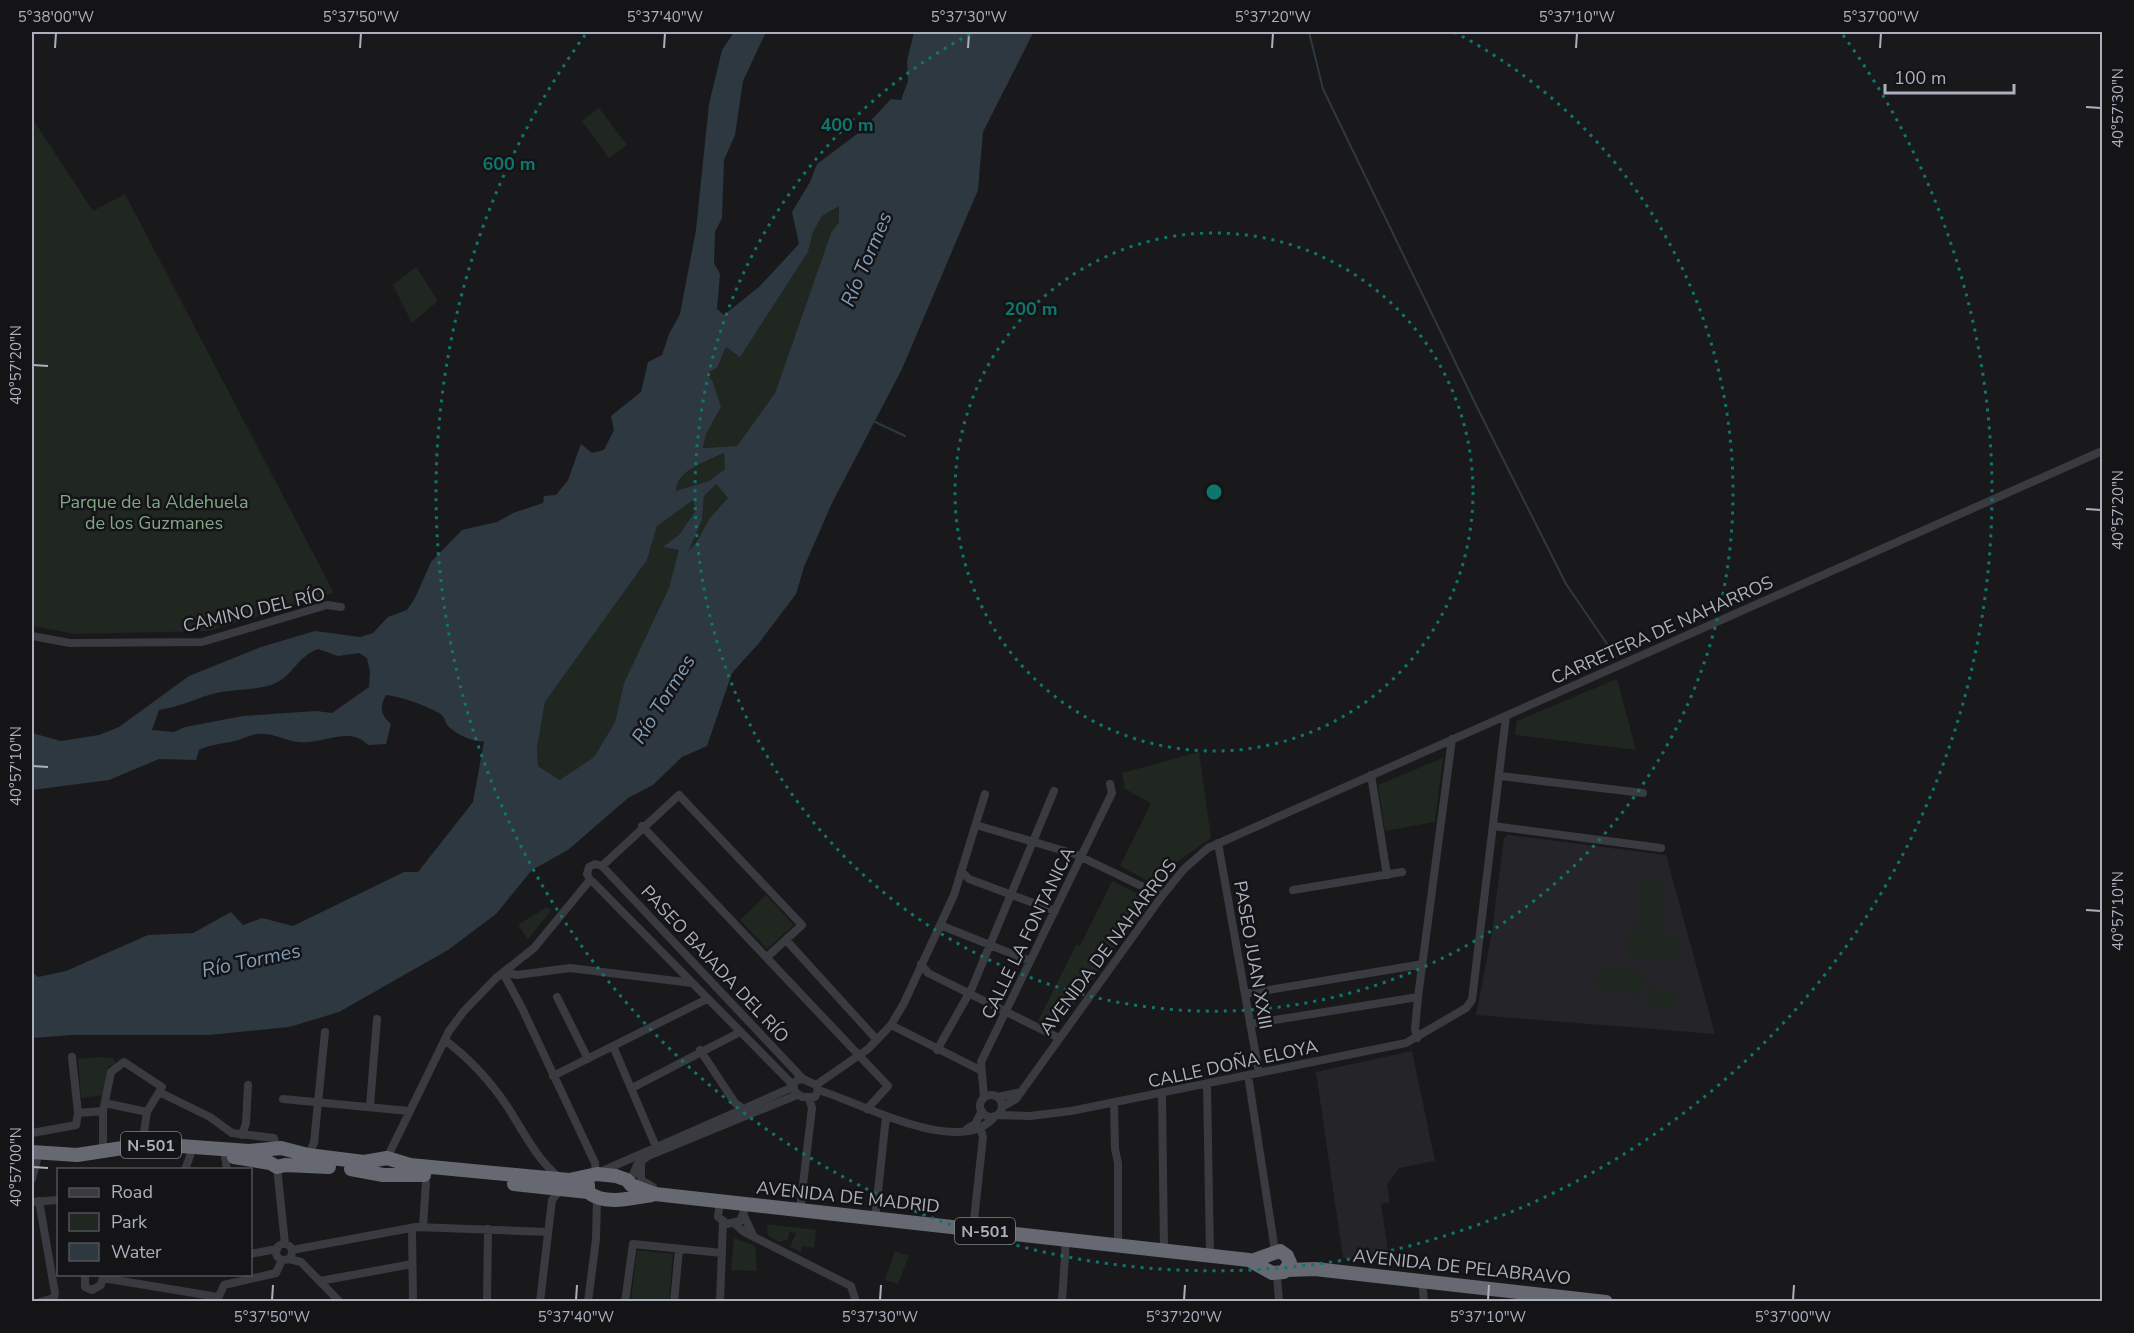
<svg xmlns="http://www.w3.org/2000/svg" width="2134" height="1333" font-family="'Nunito Sans',sans-serif">
  <style>
    .built { fill: #252529 }
    .green { fill: #1f2720 }
    .water { fill: #2e3841; fill-rule: evenodd }
    .lines { fill: none; stroke-linecap: round; stroke-linejoin: round }
    .stream { stroke: #2e3841; stroke-width: 2 }
    .street { stroke: #3a3b41; stroke-width: 8 }
    .highway { stroke: #666972; stroke-width: 14 }
    .ticks { fill: none; stroke: #abb0bc; stroke-width: 2 }
    .ring { fill: none; stroke: #0f766e; stroke-width: 3; stroke-dasharray: 3 6 }
    .labels { text-anchor: middle; stroke-width: 5; stroke-linejoin: round; paint-order: stroke }
    .shield { fill: #141417; stroke: #7e818a; stroke-width: 1.5 }
    .shield-label { font-size: 16px; font-weight: bold; fill: #abb0bc }
    .park-label { font-size: 18px; fill: #81a785; stroke: #141417 }
    .street-label { font-size: 18px; fill: #abb0bc; stroke: #141417 }
    .water-label { font-size: 20px; font-style: italic; fill: #819db8; stroke: #141417 }
    .centre { fill: #0f766e; stroke: #141417; stroke-width: 3 }
    .ring-label { font-size: 18px; text-anchor: middle; font-weight: bold; fill: #0f766e; stroke: #141417; stroke-width: 5; stroke-linejoin: round; paint-order: stroke }
    .neatline { fill: none; stroke: #abb0bc; stroke-width: 2 }
    .ticks-label { font-size: 15px; text-anchor: middle; fill: #abb0bc }
  </style>
  <rect width="100%" height="100%" fill="#19191c"/>
  <!-- built -->
  <path class="built" d="M1508,835L1666,855L1715,1034L1476,1015L1492,932L1504,838Z
    M1412,1051L1435,1161L1399,1168L1387,1185L1390,1202L1381,1204L1390,1264L1343,1258L1316,1072Z"/>
  <!-- green -->
  <path class="green" d="M599,108L627,145L609,158L582,121Z
    M32,118L93,211L125,194L334,593L208,631L75,634L32,626Z
    M839,205V222L831,233L775,393L737,446L703,448L706,434L721,406L706,374L717,368L726,347L740,356L808,252L813,232L822,216Z
    M416,267L438,301L412,323L393,285Z
    M725,453V469L709,481L676,492C676,470 708,461 725,453Z
    M716,484L728,498C712,515 702,536 686,554L702,520L704,496Z
    M692,499L696,510L679,535L664,547L680,549L670,588L624,683L615,722L594,757L561,780L538,766L537,748L545,702L647,560L657,526Z
    M1617,679L1636,750L1515,735L1517,721Z
    M1199,752L1211,838L1178,861L1159,887L1120,866L1151,803L1125,789L1122,773Z
    M1443,758L1435,822L1385,831L1378,785Z
    M1642,878L1667,881L1662,932L1636,929Z
    M1112,881L1148,899L1147,903L1056,1029L1038,1021L1076,945L1080,946Z
    M766,895L794,925L767,949L740,920Z
    M547,907L551,911L528,939L518,925Z
    M1629,931L1679,937L1676,962L1626,956Z
    M1600,965L1645,974L1641,997L1595,988Z
    M1649,987L1677,993L1674,1010L1645,1004Z
    M98,1057L113,1058L115,1064L109,1066L103,1095L81,1098L78,1059Z
    M767,1224L816,1230L814,1248L802,1246L801,1252L790,1247L796,1233L790,1232L787,1240L779,1242L768,1236Z
    M734,1238L755,1246L757,1271L731,1270Z
    M637,1250L673,1254L669,1301L631,1300Z
    M895,1251L909,1256L898,1284L885,1280Z"/>
  <!-- water -->
  <path class="water" d="M734,32H766L743,81L735,135L724,160L722,218L715,232L714,263L720,274L717,309L724,315L760,286L799,244L792,212L810,182L817,164L861,131L891,99L901,100L908,81L907,61L914,32L1033,33L983,132L978,190L902,369L832,503L804,567L796,594L759,643L732,673L707,746L682,757L653,785L628,798L568,850L532,870L496,914L448,950L339,1012L289,1027L209,1035H72L32,1038V972L38,977L66,971L148,935L193,933L231,912L243,925L262,918L293,926L404,872H418L473,802L484,741C475,743 458,735 450,728C445,724 445,716 439,713C424,705 403,697 386,695C379,708 381,715 391,724L386,744L368,745C350,725 322,745 298,742C283,740 272,732 257,734C249,735 242,739 235,741C222,744 211,744 199,750L196,760L159,759L109,780L32,790V733L61,741L99,735L119,727L189,676L261,647L315,631L360,637L373,633L388,617L407,610L415,598L431,562L462,530L497,522L513,513L543,503L544,496L556,495L568,480L581,444L592,453L604,450L614,430L611,416L641,392L648,362L662,355L669,334L680,314L696,230L709,104L722,50ZM839,206V222L831,233L775,393L737,446L703,448L706,434L721,407L712,380L706,374L717,368L726,347L740,357L808,252L813,232L822,216ZM724,453L725,469L709,481L676,491C676,470 708,461 724,453ZM716,484L728,498L710,518L697,541L688,552L702,520L704,496ZM693,500L696,510L679,535L663,547L679,550L669,588L624,683L615,722L594,757L560,780L538,766L537,748L545,702L647,560L657,526ZM318,649L338,656L359,653L367,658L370,672L369,687L332,713L316,711L243,716L185,727L174,732L152,730L159,710C181,707 200,696 221,692C238,689 261,690 276,683C294,674 297,657 318,649Z"/>
  <g class="lines">
    <!-- stream -->
    <path class="stream" d="M1309,32L1323,89L1477,407L1566,584L1616,657
      M873,421L905,436"/>
    <!-- street -->
    <path class="street" d="M32,636L70,643L202,642L327,605L341,607
      M1371,775L1387,875
      M1500,776L1643,793
      M976,825L1075,854L1162,896
      M642,826L888,1086L867,1109
      M1493,826L1661,848
      M1218,843L1259,1073
      M602,866L679,795L802,925L767,957
      M961,871L969,879L1055,911
      M590,880L587,874L589,867L595,864L602,866L803,1079
      M593,882L793,1085
      M1293,890L1402,872
      M940,925L1030,961
      M786,940L877,1040
      M921,964L928,973L1059,1038
      M504,972L517,975L570,968L692,983
      M503,973L522,1008L595,1163L596,1174
      M1245,994L1423,964
      M557,997L588,1059
      M1250,1024L1418,997
      M891,1025L980,1070
      M1417,1038L1415,1029L1418,997L1452,739
      M446,1041C470,1059 490,1081 507,1106C523,1131 537,1160 560,1178
      M613,1046L657,1149
      M700,1050L735,1103L744,1109
      M937,1050L972,988L1054,791
      M72,1057L78,1113L103,1111L111,1072L124,1062L162,1087L147,1112L142,1145
      M1248,1075L1275,1251
      M553,1076L707,999
      M803,1079L816,1085L818,1090L815,1097H802L795,1092L793,1085L797,1080Z
      M1207,1084L1210,1256
      M816,1085L868,1049L891,1025L904,1003L954,895L985,794
      M632,1088L740,1032
      M818,1090C858,1101 961,1160 995,1116
      M159,1092L210,1117L232,1133L274,1138L276,1148
      M1162,1094L1164,1251
      M980 1106a11 11 0 1 1 22 0a11 11 0 1 1-22 0Z
      M984,1097L981,1062L1112,793L1110,784
      M998,1097L1021,1092
      M283,1099L409,1111
      M105,1103L147,1112
      M1114,1104L1115,1149L1118,1163V1246
      M370,1106L377,1019
      M1002,1107L1016,1099L1162,896L1184,869L1208,848L2102,451
      M998,1115L1030,1116L1071,1111L1406,1043L1466,1008L1472,1000L1506,716
      M967,1129L975,1124L982,1111
      M32,1133L76,1125L78,1113
      M242,1135L246,1123L248,1085
      M103,1151V1111
      M308,1155L314,1143L325,1032
      M225,1156L227,1170
      M387,1158L449,1031L464,1011L496,978L534,948L590,880
      M641,1162V1180L653,1187
      M277,1167L285,1244
      M185,1170L191,1153
      M600,1172L793,1087
      M32,1179L37,1160
      M630,1182L637,1165L648,1156L797,1095
      M39,1201L55,1293L54,1298L40,1302
      M720,1201L718,1217L727,1224L740,1221L747,1204
      M32,1202L58,1200
      M800,1210L812,1108L809,1098
      M744,1216L753,1235
      M875,1219L886,1117
      M735,1224L744,1232L851,1286L856,1302
      M423,1226L426,1182L424,1175
      M412,1228L413,1302
      M973,1229L983,1137L980,1127
      M276 1252a8 8 0 1 1 16 0a8 8 0 1 1-16 0Z
      M292,1250L416,1227L548,1232
      M250,1254L277,1249
      M289,1259L301,1262L340,1302
      M85,1274V1287L92,1290L101,1285L103,1276
      M1277,1274L1279,1302
      M103,1278L218,1297
      M1422,1280L1424,1302
      M320,1281L412,1264
      M217,1301L224,1285L276,1273L282,1260
      M487,1302L488,1229
      M540,1302L552,1200L560,1190
      M588,1302L596,1239L597,1198
      M625,1302L633,1244L722,1253
      M674,1302L679,1249
      M720,1302L723,1222
      M1062,1302L1066,1240"/>
    <!-- highway -->
    <path class="highway" d="M32,1152L77,1155L142,1145H166L249,1151L281,1148L308,1155L364,1162L387,1158L410,1165L569,1180L597,1174L616,1176L627,1180L631,1185L655,1194L1249,1260L1272,1273L1284,1272L1290,1263L1287,1256L1280,1251L1251,1261
      M234,1157L270,1163L277,1167L285,1165L329,1167
      M351,1169L383,1175H424
      M514,1184L588,1192
      M588,1185V1192C604,1206 633,1198 652,1195
      M1287,1270L1315,1269L1606,1302"/>
  </g>
  <!-- ticks -->
  <path class="ticks" d="M55,48L56,33M360,48L361,33M664,48L665,33M968,48L969,33M1272,48L1273,33M1576,48L1577,33M1880,48L1881,33M2086,107L2101,108M33,365L48,366M2086,509L2101,510M33,766L48,767M2086,910L2101,911M33,1167L48,1168M272,1300L273,1285M576,1300L577,1285M880,1300L881,1285M1184,1300L1185,1285M1488,1300L1489,1285M1793,1300L1794,1285"/>
  <!-- distance rings -->
  <g class="ring">
    <circle cx="1214" cy="492" r="259"/>
    <path d="M1454 32A519 519 0 1 1 974 32"/>
    <path d="M1843 35A778 778 0 1 1 585 35"/>
  </g>
  <g class="labels">
    <!-- shield labels -->
    <g class="shield">
      <rect x="121" y="1132" width="60" height="26" rx="4.5"/>
      <rect x="955" y="1218" width="60" height="26" rx="4.5"/>
    </g>
    <g class="shield-label">
      <text x="151" y="1151">N-501</text>
      <text x="985" y="1237">N-501</text>
    </g>
    <!-- park labels -->
    <g class="park-label">
      <text x="154" y="508">Parque de la Aldehuela<tspan x="154" dy="21">de los Guzmanes</tspan></text>
    </g>
    <!-- street labels -->
    <g class="street-label">
      <text transform="translate(254 610) rotate(-13)" y="6">CAMINO DEL RÍO</text>
      <text transform="translate(1662 630) rotate(-24)" y="6">CARRETERA DE NAHARROS</text>
      <text transform="translate(1028 933) rotate(-64)" y="6">CALLE LA FONTANICA</text>
      <text transform="translate(1108 947) rotate(-53)" y="6">AVENIDA DE NAHARROS</text>
      <text transform="translate(1253 955) rotate(80)" y="6">PASEO JUAN XXIII</text>
      <text transform="translate(715 964) rotate(47)" y="6">PASEO BAJADA DEL RÍO</text>
      <text transform="translate(1233 1064) rotate(-12)" y="6">CALLE DOÑA ELOYA</text>
      <text transform="translate(848 1197) rotate(6)" y="6">AVENIDA DE MADRID</text>
      <text transform="translate(1462 1267) rotate(6)" y="6">AVENIDA DE PELABRAVO</text>
    </g>
    <!-- water labels -->
    <g class="water-label">
      <text transform="translate(866 259) rotate(-67)" y="7">Río Tormes</text>
      <text transform="translate(663 699) rotate(-58)" y="7">Río Tormes</text>
      <text transform="translate(251 960) rotate(-12)" y="7">Río Tormes</text>
    </g>
  </g>
  <circle cx="1214" cy="492" r="9" class="centre"/>
  <g class="ring-label">
    <text x="847" y="131">400 m</text>
    <text x="509" y="170">600 m</text>
    <text x="1031" y="315">200 m</text>
  </g>
  <!-- border -->
  <rect width="2134" height="1333" fill="none" stroke="#141417" stroke-width="66"/>
  <!-- legend -->
  <rect x="57" y="1168" width="195" height="108" fill="#141417" stroke="#505259" stroke-width="1.5"/>
  <rect x="69" y="1188" width="30" height="9" fill="#3a3b41" stroke="#505259" stroke-width="1.5"/>
  <text x="111" y="1198" font-size="18" fill="#abb0bc">Road</text>
  <rect x="69" y="1213" width="30" height="18" fill="#1f2720" stroke="#505259" stroke-width="1.5"/>
  <text x="111" y="1228" font-size="18" fill="#abb0bc">Park</text>
  <rect x="69" y="1243" width="30" height="18" fill="#2e3841" stroke="#505259" stroke-width="1.5"/>
  <text x="111" y="1258" font-size="18" fill="#abb0bc">Water</text>
  <!-- scale -->
  <path d="M1885 84v9h129v-9" fill="none" stroke="#abb0bc" stroke-width="3"/>
  <text x="1894" y="84" font-size="18" fill="#abb0bc" stroke="#141417" stroke-width="4.5" paint-order="stroke">100 m</text>
  <rect x="33" y="33" width="2068" height="1267" class="neatline"/>
  <g class="ticks-label">
    <text x="56" y="22">5°38'00"W</text>
    <text x="361" y="22">5°37'50"W</text>
    <text x="665" y="22">5°37'40"W</text>
    <text x="969" y="22">5°37'30"W</text>
    <text x="1273" y="22">5°37'20"W</text>
    <text x="1577" y="22">5°37'10"W</text>
    <text x="1881" y="22">5°37'00"W</text>
    <text transform="translate(2118 108) rotate(-90)" y="5">40°57'30"N</text>
    <text transform="translate(16 365) rotate(-90)" y="5">40°57'20"N</text>
    <text transform="translate(2118 510) rotate(-90)" y="5">40°57'20"N</text>
    <text transform="translate(16 766) rotate(-90)" y="5">40°57'10"N</text>
    <text transform="translate(2118 911) rotate(-90)" y="5">40°57'10"N</text>
    <text transform="translate(16 1167) rotate(-90)" y="5">40°57'00"N</text>
    <text x="272" y="1322">5°37'50"W</text>
    <text x="576" y="1322">5°37'40"W</text>
    <text x="880" y="1322">5°37'30"W</text>
    <text x="1184" y="1322">5°37'20"W</text>
    <text x="1488" y="1322">5°37'10"W</text>
    <text x="1793" y="1322">5°37'00"W</text>
  </g>
</svg>
